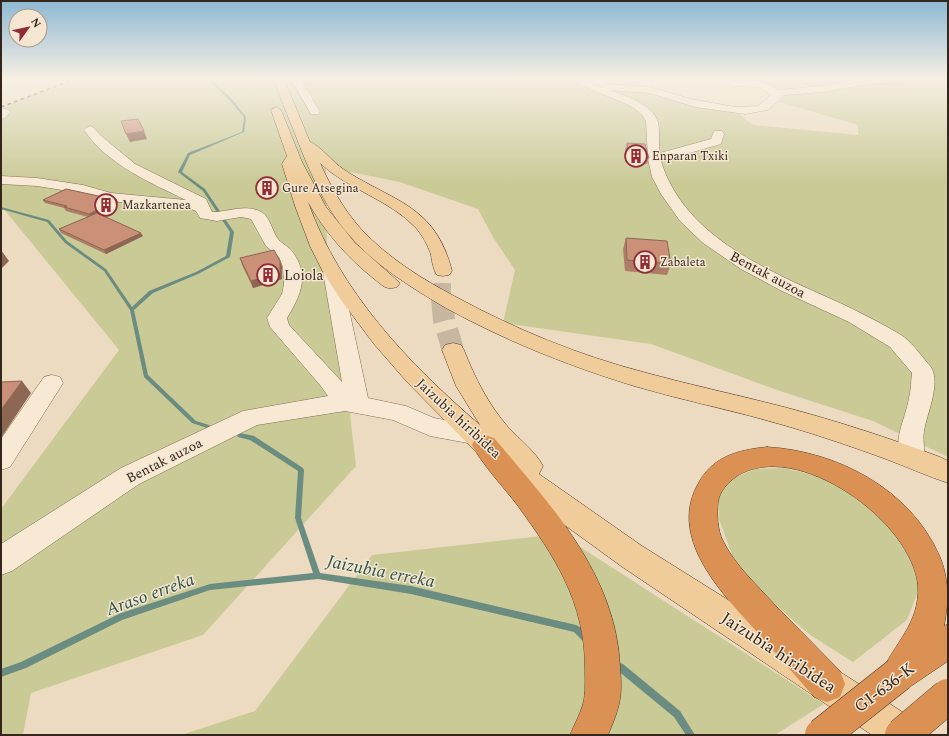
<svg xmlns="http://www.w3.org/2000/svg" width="949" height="736" font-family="Spectral,serif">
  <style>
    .green { fill: #c9ca96 }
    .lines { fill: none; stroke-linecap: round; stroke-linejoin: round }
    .stream { fill: #6b8c81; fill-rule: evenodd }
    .major-tunnel-far1 { stroke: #c7b7a0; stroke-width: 17; stroke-dasharray: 17 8; stroke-linecap: butt }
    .major-tunnel { stroke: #c7b7a0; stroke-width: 22; stroke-dasharray: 22 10; stroke-linecap: butt }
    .minor-casing { stroke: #856c59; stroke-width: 1 }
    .major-casing { stroke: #533b2e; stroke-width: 1 }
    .highway-casing { stroke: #533b2e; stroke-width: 1 }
    .minor { fill: #f8e9d4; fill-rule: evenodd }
    .major { fill: #efcc99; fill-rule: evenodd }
    .highway { fill: #da9153; fill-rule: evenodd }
    .rail { stroke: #35261d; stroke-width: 1.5; stroke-dasharray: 3.5 3.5; stroke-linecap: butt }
    .highway-bridge-casing { stroke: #533b2e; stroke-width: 35; stroke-linecap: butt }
    .highway-bridge { stroke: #da9153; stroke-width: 34 }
    .wall { fill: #ae7d67 }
    .shaded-wall { fill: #8d6654 }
    .building { fill: #ca9178; stroke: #8d6654 }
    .labels { text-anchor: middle; stroke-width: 3; stroke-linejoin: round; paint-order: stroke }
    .far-poi-label { font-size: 12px; fill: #35261d; stroke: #f4e6d0; text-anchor: start }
    .street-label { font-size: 14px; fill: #35261d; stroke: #f4e6d0 }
    .poi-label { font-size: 14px; fill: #35261d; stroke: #f4e6d0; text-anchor: start }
    .near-street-label { font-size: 17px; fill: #35261d; stroke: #f4e6d0 }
    .near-water-label { font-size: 18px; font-style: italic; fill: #2d554e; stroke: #f4e6d0 }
  </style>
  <rect width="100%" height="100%" fill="#ecdbc1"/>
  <!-- green -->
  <path class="green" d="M75,79H576L605,89L664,92L685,101L733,109L753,125L858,135V125L779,102L774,89L742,79H948V457L873,421L780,391L651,344L503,323L515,270L493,237L478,209L400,182L326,167L327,276L344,363L356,466L203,635L31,693L23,735H1V509L119,350L3,208H1V107Z
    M783,468L818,476L854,492L885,517L909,554L920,586L907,620L853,662L810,635L762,593L733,557L719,519V497L730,480L755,469Z
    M560,534L824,704L775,735H181L255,711L372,555Z"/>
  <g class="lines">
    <!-- stream -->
    <path class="stream" d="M208,79H211L232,99L246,117L244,132L190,155L182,172L205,189L234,232L230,257L198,274L153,293L134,310L148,375L196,421L209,425L210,426L209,427L207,428L192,423L144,377L130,310L104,271L65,243L47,222L1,209V207L49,220L67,241L106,269L132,307L149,291L196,272L226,256L230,232L203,191L178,172L188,153L242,132L244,117L230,101Z
      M238,433H240L254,436L303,468L304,470L301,518L320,573L411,586L576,625C581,627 588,633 590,638L589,641L586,642L583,641L574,632L411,594L318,579L210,590L122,620L26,668L1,677V669L21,662L121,613L210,584L313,573L295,518L298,471L250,440L238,437L237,435Z
      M620,663L623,664L680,711L695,735H686L674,717L617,670L616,667L617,664Z"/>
    <!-- major-tunnel-far1 -->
    <path class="major-tunnel-far1" d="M442,300L443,271"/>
    <!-- major-tunnel -->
    <path class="major-tunnel" d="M442,299L444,320L453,350"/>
    <!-- minor casing -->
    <g class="minor-casing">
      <path id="minor" d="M291,79H301L320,112L319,114H311Z
        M566,79H580L603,88L604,85L607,84L650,87L691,99L735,107L758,106L771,95L759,87L732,86L730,84L732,82C748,78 765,80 778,90L823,86L860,79H904L900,82L868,84L823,92L784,95L768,110L745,114L695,107L650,93L609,90C623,95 653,104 658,122C660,131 658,143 660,153L711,139L714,131H722L724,134L721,144L661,161C685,239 772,272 840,303C857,311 873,319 889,328C894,331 900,334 904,337C914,345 922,357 931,367C941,384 927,413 924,431C922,443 927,453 921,464L912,467L903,464C891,441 905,421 909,398C911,390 911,382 912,373L890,347L849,322L782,291L741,269L703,243L680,221L661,194L652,177L648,159L646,121L642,115L634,108L622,102Z
        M678,79H687L688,80L683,83Z
        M1,108L9,110L10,112L5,118L1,119Z
        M90,126L94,128L100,135L135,164L206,199L212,212C227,212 242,205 257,210C270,214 271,229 278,239C282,244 288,246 292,251C310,275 301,295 287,318L289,325L342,382L323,272L326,268L332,267L338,268L341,272L368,398L406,406L434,418L482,427L485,434L482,441L473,444L430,436L393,420L345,411L257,425L139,484L12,571L1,575V544L121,468L243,411L328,396L320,385L270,327L267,318L282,294L284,284L283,267L279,257L266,246L251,219L241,217L217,221L200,218L196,211L191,209L110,201L81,193L37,186L1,184V176L37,178L83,185L111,193L186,200C149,182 108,165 84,130L86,128Z
        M52,375L60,377L63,383L10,467L1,470V439L44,377Z"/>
    </g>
    <!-- major casing -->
    <g class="major-casing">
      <path id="major" d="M274,79H284L310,142C318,144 334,163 343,169C393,202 435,204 452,271L449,275L443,276L437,275C433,269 432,262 431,255C428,245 422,235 416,228C389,199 348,190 320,163C331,187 344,210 361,229C388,258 422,279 456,297C515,329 578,355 643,372C690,385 738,395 784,407C837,421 889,438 940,457L948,461V483C927,476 907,467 886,459C853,447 821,436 787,426C737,411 685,401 634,386C569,366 506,341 446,308C412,288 376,266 350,236C324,207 309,170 295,134C288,116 280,98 274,79Z
        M276,107L281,110L302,162L326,207L355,243L400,283L397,287C393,288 390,289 385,287C381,285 377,281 373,278C347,257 324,231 308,202C340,292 408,363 480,425L456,386L442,350L445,345L453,343L461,345L464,350C475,378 488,404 508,427C520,440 535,451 543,466L539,474L642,546L725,598L918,722L924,735H872L621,566L555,518L478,454L407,382L374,344L341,300L323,272L310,246L295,206L282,164L287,156L271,110Z"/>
    </g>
    <!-- highway casing -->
    <g class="highway-casing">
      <path id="highway" d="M485,435L494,438C551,505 616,575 620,667C621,679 622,692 619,704C617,714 612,725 608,735H570C574,725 580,715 583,704C586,693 585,679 585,668C585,602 555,557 518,506C503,486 484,467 472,445L476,438Z
        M767,447C837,451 910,489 939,555C949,577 949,602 944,626L948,624V661L911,686L899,692L887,686L881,674C894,643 920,624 918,586C913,522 797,438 737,476C727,483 720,491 718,502C717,515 717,529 723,541C735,565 756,584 774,604C796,626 818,649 840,671L845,684L840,697L827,702L814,697C796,676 778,656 760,635C726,598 668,541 697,486C711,457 737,450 767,447Z"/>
    </g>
    <!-- minor -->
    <use href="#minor" class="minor"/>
    <!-- major -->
    <use href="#major" class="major"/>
    <!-- highway -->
    <use href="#highway" class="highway"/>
    <!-- rail -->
    <path class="rail" d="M1,107L75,79"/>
    <!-- highway-bridge casing -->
    <g class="highway-bridge-casing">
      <path id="highway-bridge" d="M822,735L899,674
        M902,735L948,696"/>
    </g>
    <!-- highway-bridge -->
    <use href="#highway-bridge" class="highway-bridge"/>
  </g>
  <!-- wall -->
  <path class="wall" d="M627,143L649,158L647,164L628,163L625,149Z
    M43,200H117L118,203L98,214L143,236L106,254L61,233L59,229L88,217L66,211L64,208L45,203Z
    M626,238L671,264L667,275L625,271L623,249Z
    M240,258L280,261L282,267V279L253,288L242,265Z"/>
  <!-- shaded-wall -->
  <path class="shaded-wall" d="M144,131L147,139L130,142L126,134Z
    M117,200L118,203L91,218L89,214Z
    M141,233L143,236L106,254L104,250Z
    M1,250L9,261L1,269Z
    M280,261L282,267V279L253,288L251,281Z
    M22,381L31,393L1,438V410Z"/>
  <!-- building -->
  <path class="building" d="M138,119L144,131L126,134L121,121Z
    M627,143L645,144L649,158L629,156Z
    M66,189L117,200L89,214L64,207L67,206L43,200Z
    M97,213L141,233L104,250L59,229Z
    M626,238L667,241L671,264L627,260Z
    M274,250L280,261V273L251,281L240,258Z
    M22,381L1,410V382Z"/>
  <!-- sky -->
  <linearGradient id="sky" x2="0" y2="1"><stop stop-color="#8db8d3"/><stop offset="0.43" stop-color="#f6efe3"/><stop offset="1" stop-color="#f6efe3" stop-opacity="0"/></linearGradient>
  <rect width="949" height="183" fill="url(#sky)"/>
  <!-- icons -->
  <defs>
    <g id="building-ring" transform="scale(1.15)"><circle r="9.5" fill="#f4e6d0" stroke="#922b36" stroke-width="1.5"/><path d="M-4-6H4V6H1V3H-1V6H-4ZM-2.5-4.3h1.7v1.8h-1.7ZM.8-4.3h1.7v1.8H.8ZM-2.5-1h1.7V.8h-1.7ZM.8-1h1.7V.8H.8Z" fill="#922b36"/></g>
  </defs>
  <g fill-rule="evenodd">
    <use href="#building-ring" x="636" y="156"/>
    <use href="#building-ring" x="267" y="188"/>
    <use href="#building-ring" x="106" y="205"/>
    <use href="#building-ring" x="645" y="262"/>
    <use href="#building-ring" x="268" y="275"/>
  </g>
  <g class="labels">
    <!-- far-poi labels -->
    <g class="far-poi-label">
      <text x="652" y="160">Enparan Txiki</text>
      <text x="282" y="192">Gure Atsegina</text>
      <text x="122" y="209">Mazkartenea</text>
      <text x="660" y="266">Zabaleta</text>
    </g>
    <!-- street labels -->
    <g class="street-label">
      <text transform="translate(768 274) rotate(28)" y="5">Bentak auzoa</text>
      <text transform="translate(459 418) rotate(43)" y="5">Jaizubia hiribidea</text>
      <text transform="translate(164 460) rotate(-27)" y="5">Bentak auzoa</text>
    </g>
    <!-- poi labels -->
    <g class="poi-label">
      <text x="284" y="280">Loiola</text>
    </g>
    <!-- near-street labels -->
    <g class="near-street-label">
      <text transform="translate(779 652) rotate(33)" y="6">Jaizubia hiribidea</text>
      <text transform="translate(884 687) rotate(-37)" y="6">GI-636-K</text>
    </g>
    <!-- near-water labels -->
    <g class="near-water-label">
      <text transform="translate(381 571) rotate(11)" y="6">Jaizubia erreka</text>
      <text transform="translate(150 594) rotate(-20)" y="6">Araso erreka</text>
    </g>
  </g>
  <!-- border -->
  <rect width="949" height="736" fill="none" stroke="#35261d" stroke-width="4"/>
  <!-- north arrow -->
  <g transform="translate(28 28) rotate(57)"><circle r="19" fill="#f4e6d0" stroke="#a89988"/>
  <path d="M0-3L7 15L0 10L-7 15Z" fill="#922b36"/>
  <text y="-6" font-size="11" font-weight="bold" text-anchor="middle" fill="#35261d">N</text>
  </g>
</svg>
